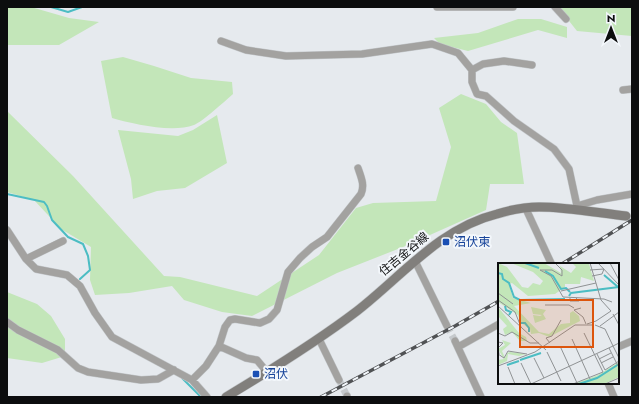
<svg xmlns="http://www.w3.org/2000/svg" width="639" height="404" font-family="Jost,'Noto Sans JP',sans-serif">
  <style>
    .green { fill: #c3e6b9 }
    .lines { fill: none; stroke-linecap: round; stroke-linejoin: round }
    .stream { stroke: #4cbdc3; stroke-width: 2 }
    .minor-tunnel { stroke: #c5c9cc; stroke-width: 7; stroke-dasharray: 7 3.5; stroke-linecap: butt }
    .minor-casing { stroke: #c3c7ca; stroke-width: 8 }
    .secondary-casing { stroke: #c3c7ca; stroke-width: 10 }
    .minor { stroke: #a3a2a0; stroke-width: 7 }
    .secondary { stroke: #817f7c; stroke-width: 9 }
    .rail-casing { stroke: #505254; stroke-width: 3.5 }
    .rail { stroke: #f3f7fb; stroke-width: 2; stroke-dasharray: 6; stroke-linecap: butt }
    .transit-dot { fill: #1a4fb4; stroke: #f3f7fb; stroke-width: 1.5 }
    .labels { text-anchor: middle; stroke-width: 4; stroke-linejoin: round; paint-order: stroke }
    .transit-label { font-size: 12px; fill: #164399; stroke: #f3f7fb; text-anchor: start }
    .street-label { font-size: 12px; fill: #0c0d0e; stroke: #f3f7fb }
    .inset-river { fill: none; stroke: #4cbdc3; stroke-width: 2 }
    .inset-road { fill: none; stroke: #8f9294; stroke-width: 1 }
    .view { fill: #dd550c; fill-opacity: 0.15; stroke: #dd550c; stroke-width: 2 }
    .inset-edge { fill: none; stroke: #0c0d0e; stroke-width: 2 }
  </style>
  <rect width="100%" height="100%" fill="#e6eaee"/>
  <!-- green -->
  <path class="green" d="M7,7H31L69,18L99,22L59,45H7Z
    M558,7H632V36L577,31Z
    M518,19H541L567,27V38L538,30L468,51L440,44L434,38L478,33Z
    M123,57L154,66L191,78L232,82L233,94C225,101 202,122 194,125C172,133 133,124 112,118L101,61Z
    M461,94L486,104L501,122L517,133L524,184H490L486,210L403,247L337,273L252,316L222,312L184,300L172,286L129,293L95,295L90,280L91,247L61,229L34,200L7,192V111L73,176L164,276L180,277L257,296L319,255L356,208L373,203L436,201L451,147L439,108Z
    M217,115L227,163L185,188L157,191L133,199L131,179L118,130L178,136L193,130Z
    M7,292L37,304L51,316L65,339V356L42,363L7,358Z"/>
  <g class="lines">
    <!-- stream -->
    <path class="stream" d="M51,7L68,12L82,7
      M7,194L44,202L47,206L52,220L68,237L83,244L88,256L90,270L80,279
      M182,378L201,397"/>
    <!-- minor-tunnel -->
    <path class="minor-tunnel" d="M447,326L455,341
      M339,380L347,396"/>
    <!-- minor casing -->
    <g class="minor-casing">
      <path id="minor" d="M437,7H513
        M555,7L566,19
        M221,41L246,50L286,56L362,54L432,44L458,53L472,70
        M532,65L504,61L483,64L472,70V82L477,94L486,96L514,121L554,149L569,169L577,206
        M623,90L632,89
        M526,209L551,263
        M577,210V206L597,200L632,194
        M7,230L26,259L36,269L67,275L80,286L95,313L112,337L192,380L207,397
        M26,259L63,241
        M415,261L447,326
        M7,322L18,330L58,350L78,368L88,372L141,380L158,379L174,370
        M319,339L339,380
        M455,341L481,397
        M458,347L499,324
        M618,347L632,341
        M267,372L257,360L246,358L219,346L225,327L230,320L235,319L260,323L269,319L277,310L288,272L300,258L312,247L327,237L361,194C365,185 361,177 358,168
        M192,380L206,366L219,346
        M608,383L614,397
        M347,396V397"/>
    </g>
    <!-- secondary casing -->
    <g class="secondary-casing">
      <path id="secondary" d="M226,397C271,370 315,343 357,311C402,276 440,228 497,214C510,210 525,207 539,207C566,207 599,213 626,216"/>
    </g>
    <!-- minor -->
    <use href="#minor" class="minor"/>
    <!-- secondary -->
    <use href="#secondary" class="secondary"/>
    <!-- rail casing -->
    <g class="rail-casing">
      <path id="rail" d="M562,264L632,220
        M321,397L455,326L499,301"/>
    </g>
    <!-- rail -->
    <use href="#rail" class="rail"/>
  </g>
  <!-- markers -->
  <g class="transit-dot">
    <rect x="442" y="238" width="8" height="8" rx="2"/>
    <rect x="252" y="370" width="8" height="8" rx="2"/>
  </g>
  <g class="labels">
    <!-- transit labels -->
    <g class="transit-label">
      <text x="454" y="246">沼伏東</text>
      <text x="264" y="378">沼伏</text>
    </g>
    <!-- street labels -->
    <g class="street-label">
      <text transform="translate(404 254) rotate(-40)" y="4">住吉金谷線</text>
    </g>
  </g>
  <!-- overview -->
  <g transform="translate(498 263)">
    <rect width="121" height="121" fill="#e6eaee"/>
    <path d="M0,0L9,4L24,24L30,25L35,20L42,22L45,18L35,9L13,0H46L63,10L62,3L73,10L78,4L74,0L91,1L96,18L83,14L82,21H67V24L57,31L30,33L14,20L11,21L15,35L33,40L16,43L41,69L51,71L63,61L72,60V50L75,48L81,53L82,58L51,74L41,70L33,71L32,66L22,59L20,52L0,39ZM0,44L21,70L28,74L29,78H22L14,69L7,72L5,66L9,63L0,53ZM33,44L48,47L45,51L48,56L37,60L35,52L42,53L44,52L35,51ZM4,77L13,80L4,88L7,95L9,90L12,89L28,91L21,93L10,91L9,98L0,102V97L6,96L0,86L7,82ZM121,99V114L106,121H76L100,112Z" fill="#c3e6b9"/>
    <path class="inset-river" d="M27,0L41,5M47,8L55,13L63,26L68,25L72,29M0,10L4,11L5,16L11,20L16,34L22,37L67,36M106,12L120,24M71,33L73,30L121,24M7,43L8,47L13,49L11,52M21,60H27L31,65V69M22,97L43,90M9,102L21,98M81,121L99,115L121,101"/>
    <path class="inset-road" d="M57,0L64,7V13L54,7H42L53,13L65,34L106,36L114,39M100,0L121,22M112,0L121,17M92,7L106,6M94,13L104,11L106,6M63,28L98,20M0,30L15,41M72,35V38H81L78,35M0,37L17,49L23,64M47,42H71L76,45M0,43L48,87M83,45L76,47L85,54L88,61M115,51L121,62M89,61L98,58L113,48L103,37L92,0M97,62L107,66L115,83L121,80M102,63L121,49M0,70L7,73L14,69L32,80H41M74,76L92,116M0,79L5,80L0,85L1,91M52,80L48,75L54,73L63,57M62,83L79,120M111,85L120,103M49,89L63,118M0,91L6,95L10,88L29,91M99,91L107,107L121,98M36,95L46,115M101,96L113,90M23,100L33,121M103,100L115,94M0,103L37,89L77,62H94M10,104L17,121M33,121L115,83L121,95M75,121L105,109L86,70M107,121L121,115"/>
    <path class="view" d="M22,37H95V84H22Z"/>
    <rect width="121" height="121" class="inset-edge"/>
  </g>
  <!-- border -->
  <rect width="639" height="404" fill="none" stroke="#0c0d0e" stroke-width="16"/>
  <!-- north arrow -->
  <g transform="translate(611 28)" stroke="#f3f7fb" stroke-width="3" paint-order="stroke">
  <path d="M0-3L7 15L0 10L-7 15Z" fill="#0c0d0e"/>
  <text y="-6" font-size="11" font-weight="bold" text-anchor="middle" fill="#0c0d0e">N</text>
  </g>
</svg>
